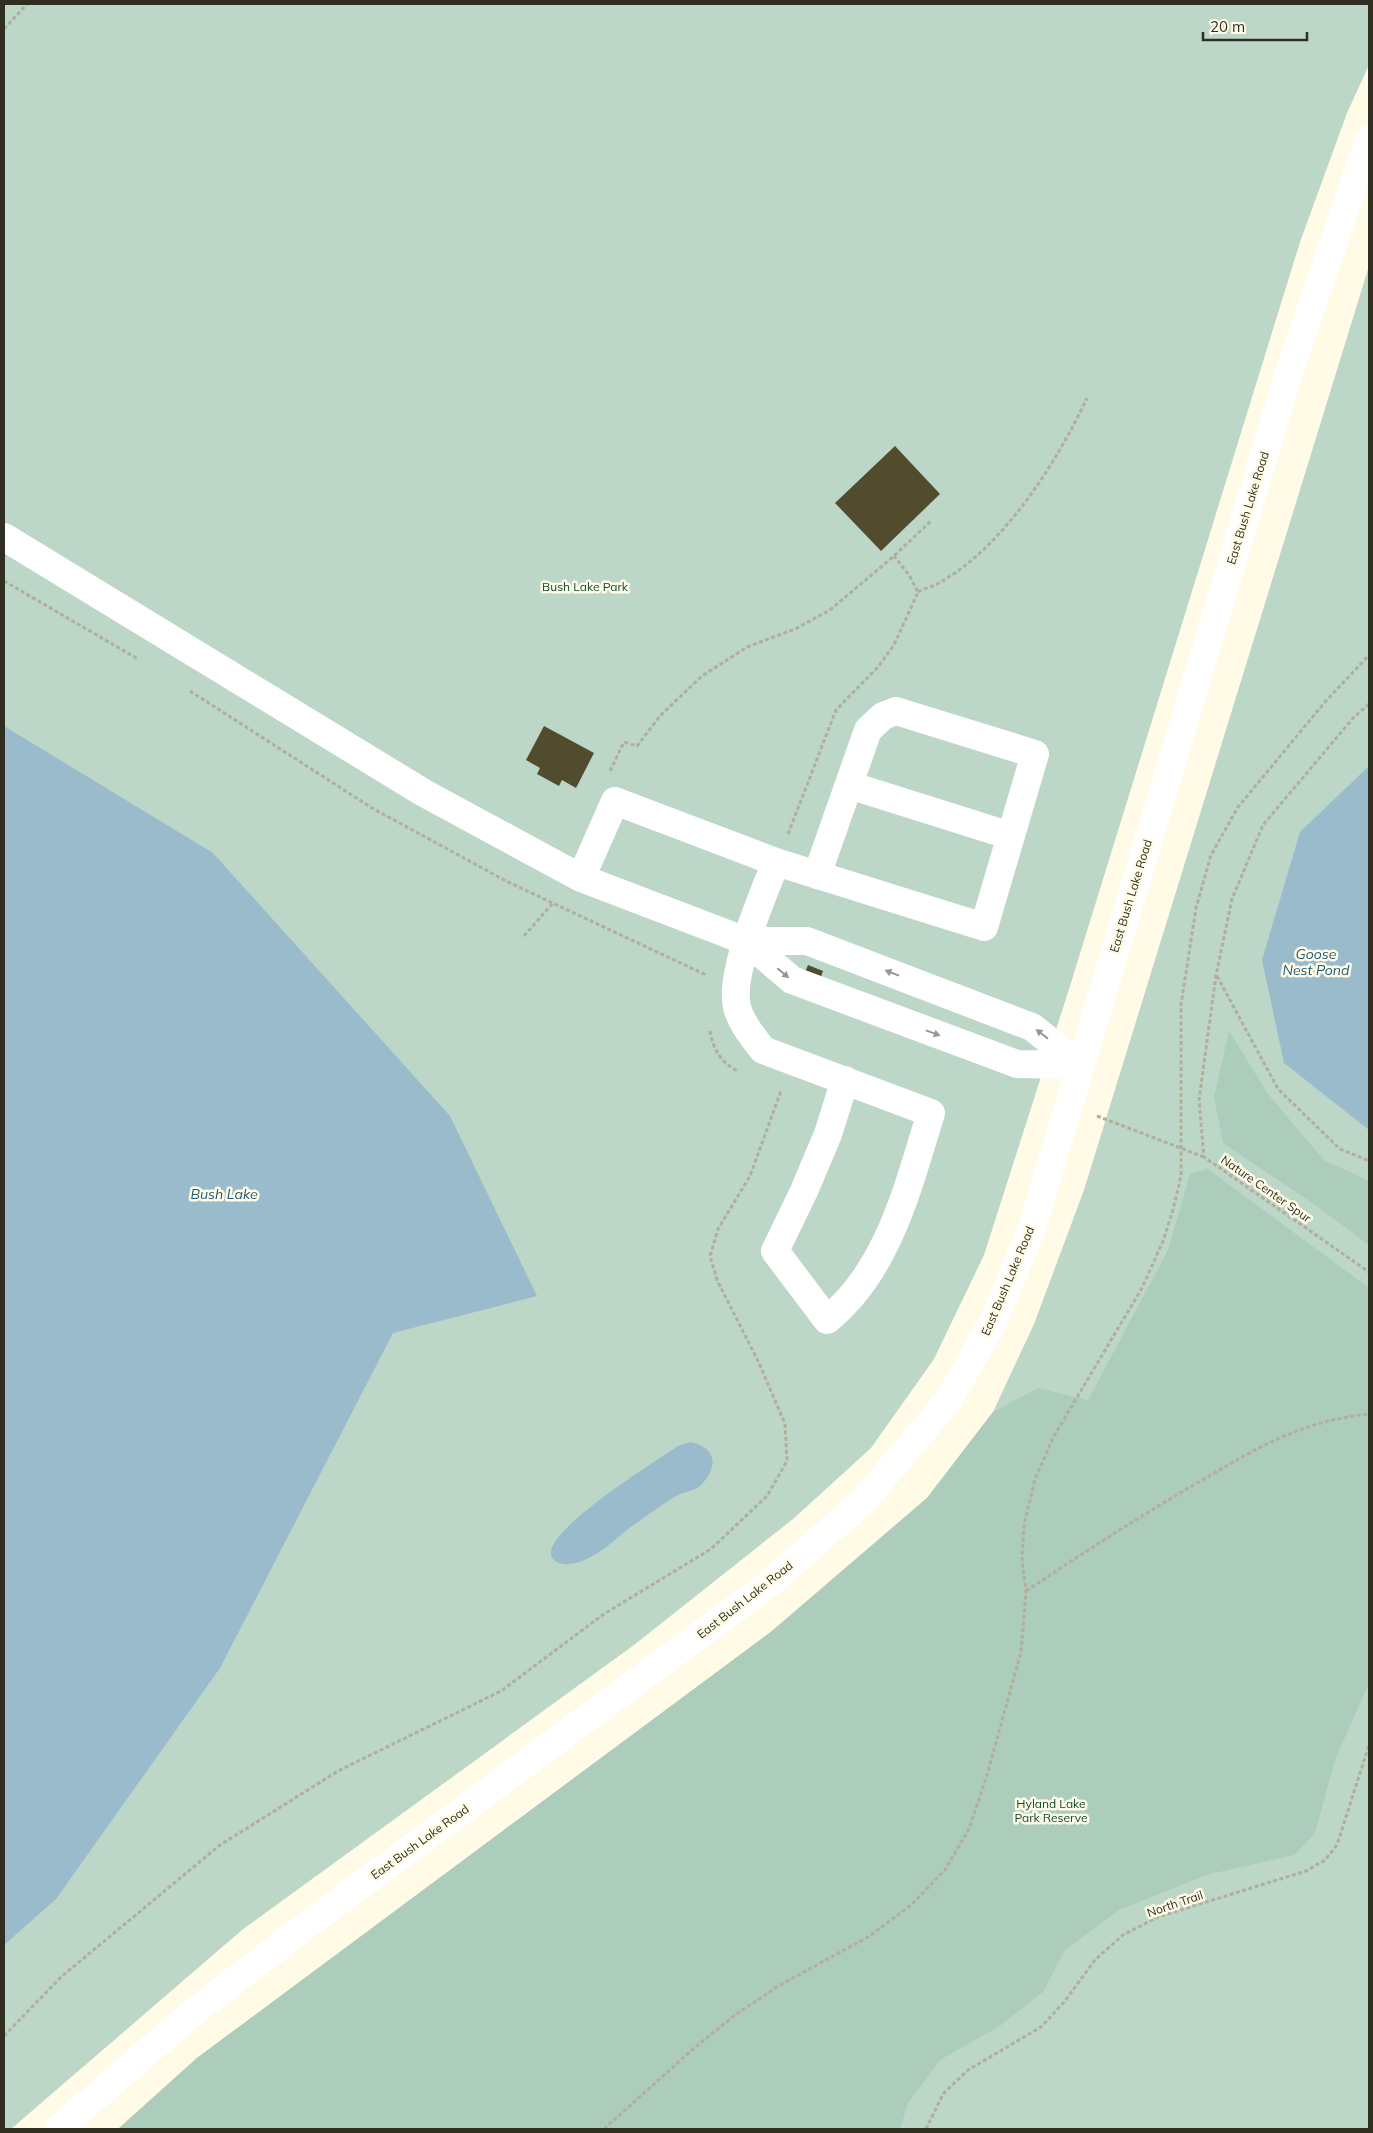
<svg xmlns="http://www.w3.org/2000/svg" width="1373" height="2133" font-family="Mulish,sans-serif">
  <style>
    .green { fill: #bcd7c8 }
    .forest { fill: #accdbb }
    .water { fill: #99bbcb }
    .building { fill: #524c2f }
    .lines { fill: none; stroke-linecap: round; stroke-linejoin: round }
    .path { stroke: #b2ae9c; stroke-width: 3; stroke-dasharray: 4 2.5; stroke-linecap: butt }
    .minor { stroke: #fff; stroke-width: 28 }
    .oneway { fill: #989690 }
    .labels { text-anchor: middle; stroke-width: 5; stroke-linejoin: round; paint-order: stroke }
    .street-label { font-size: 12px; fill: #302e21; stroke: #fffbe6 }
    .park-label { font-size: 12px; fill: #0d4931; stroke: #fffbe6 }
    .water-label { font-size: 14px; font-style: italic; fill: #1e5b74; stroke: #fffbe6 }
  </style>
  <rect width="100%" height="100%" fill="#fffbe6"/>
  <!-- green -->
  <path class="green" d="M4,4H1369V65L1347,113L1300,242L1070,986L984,1255L934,1359L871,1448L793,1519L634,1645L242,1930L11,2129H4Z
    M1369,266V2129H118L197,2058L772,1631L927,1498L993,1412L1034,1324L1084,1190Z"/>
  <!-- forest -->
  <path class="forest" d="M1229,1031L1268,1094L1324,1160L1369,1181V1245L1318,1207L1223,1143L1214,1097Z
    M1208,1169L1369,1288V1683L1335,1760L1315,1833L1294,1855L1206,1875L1119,1910L1065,1950L1043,1992L1000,2026L940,2060L908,2103L900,2129H118L197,2058L772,1631L927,1498L993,1412L1038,1388L1088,1400L1168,1250L1190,1174Z"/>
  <!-- water -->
  <path class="water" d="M4,726L213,853L450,1116L537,1296L393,1333L220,1668L56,1899L4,1945Z
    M1369,766V1130L1284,1063L1262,960L1300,832Z
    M691,1442C717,1448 719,1467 700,1486C694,1491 683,1492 676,1496C663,1504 650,1513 638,1522C619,1534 604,1553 582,1561C573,1564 560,1567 553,1559C533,1536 661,1458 678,1446Z"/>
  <!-- building -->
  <path class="building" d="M895,446L940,494L881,551L835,503Z
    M544,726L594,753L576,788L562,780L559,786L537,774L540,768L526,760Z
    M808,965L823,971L819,982L803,977Z"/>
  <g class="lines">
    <!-- path -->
    <path class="path" d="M4,29L27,4
      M4,581L138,659
      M918,592C926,588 935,586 942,581C1004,546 1057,462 1087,398
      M190,691L372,808L508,882L704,974V978
      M1369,704L1354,717L1263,825L1232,899L1216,975L1199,1100L1204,1157L1369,1272
      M610,771L624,742L637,746L660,716L702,676L747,647L795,629L830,610L894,556L932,520
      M788,834L836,710L878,667L894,645L918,592L909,575L894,556
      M524,936L553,903
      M1217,976L1278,1089L1340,1149L1369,1161
      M710,1031C713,1049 721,1063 738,1071
      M1097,1116L1204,1157
      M1026,1591C1083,1553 1140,1516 1199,1482C1257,1448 1301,1421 1369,1414
      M4,2036L61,1977L220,1845L338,1771L501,1691L604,1614L711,1549L767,1496L787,1461L785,1424L759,1363L717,1280L710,1256L718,1229L750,1176L781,1091L779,1090
      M604,2129L693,2049L735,2015L780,1985L868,1937L910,1906L945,1870L969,1829L987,1775L1021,1652L1026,1591L1022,1560L1024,1525L1035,1479L1054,1436L1142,1288L1163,1241L1173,1210L1181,1176V1005L1196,908L1211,855L1238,807L1325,702L1369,655
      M926,2129L943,2094L968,2070L1041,2027L1065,2001L1095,1960L1123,1935L1158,1917L1306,1871L1325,1860L1337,1845L1369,1745"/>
    <!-- minor -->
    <path class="minor" d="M4,537L424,793L581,878L746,941L792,980L1017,1064L1080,1065
      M849,785L1011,836
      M817,875L868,730L883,716L896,711L1035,754L984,927L776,862C763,895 729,973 737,1007C741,1023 753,1037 763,1050L931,1113C908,1186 889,1270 827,1320L775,1251L804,1191L828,1134L845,1080
      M581,878L615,801L776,862
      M746,941H807L1032,1027L1080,1065
      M58,2129L196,2010L315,1919L770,1583L864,1500L948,1401L994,1320L1031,1231L1290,369L1369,140"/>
  </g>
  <!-- one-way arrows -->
  <defs><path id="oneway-solid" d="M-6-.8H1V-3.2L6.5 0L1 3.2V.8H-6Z" transform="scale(1.25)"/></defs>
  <g class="oneway">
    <use href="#oneway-solid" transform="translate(783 973) rotate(40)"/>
    <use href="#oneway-solid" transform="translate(892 973) rotate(-159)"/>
    <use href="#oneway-solid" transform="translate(933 1033) rotate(20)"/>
    <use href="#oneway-solid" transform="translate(1042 1034) rotate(-142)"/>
  </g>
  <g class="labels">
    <!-- street labels -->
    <g class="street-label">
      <text transform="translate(1248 508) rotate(-73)" y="4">East Bush Lake Road</text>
      <text transform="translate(1131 896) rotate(-73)" y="4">East Bush Lake Road</text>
      <text transform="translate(1266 1189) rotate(35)" y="4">Nature Center Spur</text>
      <text transform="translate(1008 1281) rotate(-67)" y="4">East Bush Lake Road</text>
      <text transform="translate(745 1600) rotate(-38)" y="4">East Bush Lake Road</text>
      <text transform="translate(420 1842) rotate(-36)" y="4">East Bush Lake Road</text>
      <text transform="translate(1175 1904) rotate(-19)" y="4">North Trail</text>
    </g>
    <!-- park labels -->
    <g class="park-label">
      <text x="585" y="591">Bush Lake Park</text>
      <text x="1051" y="1808">Hyland Lake<tspan x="1051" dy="14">Park Reserve</tspan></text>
    </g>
    <!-- water labels -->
    <g class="water-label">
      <text x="1316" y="959">Goose<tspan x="1316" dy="16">Nest Pond</tspan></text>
      <text x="224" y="1199">Bush Lake</text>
    </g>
  </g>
  <!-- border -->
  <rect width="1373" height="2133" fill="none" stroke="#302e21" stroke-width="10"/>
  <!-- scale -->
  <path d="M1203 32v8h104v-8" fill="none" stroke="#302e21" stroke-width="2.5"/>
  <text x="1210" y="32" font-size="15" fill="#302e21" stroke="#fffbe6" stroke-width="4" paint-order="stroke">20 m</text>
</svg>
